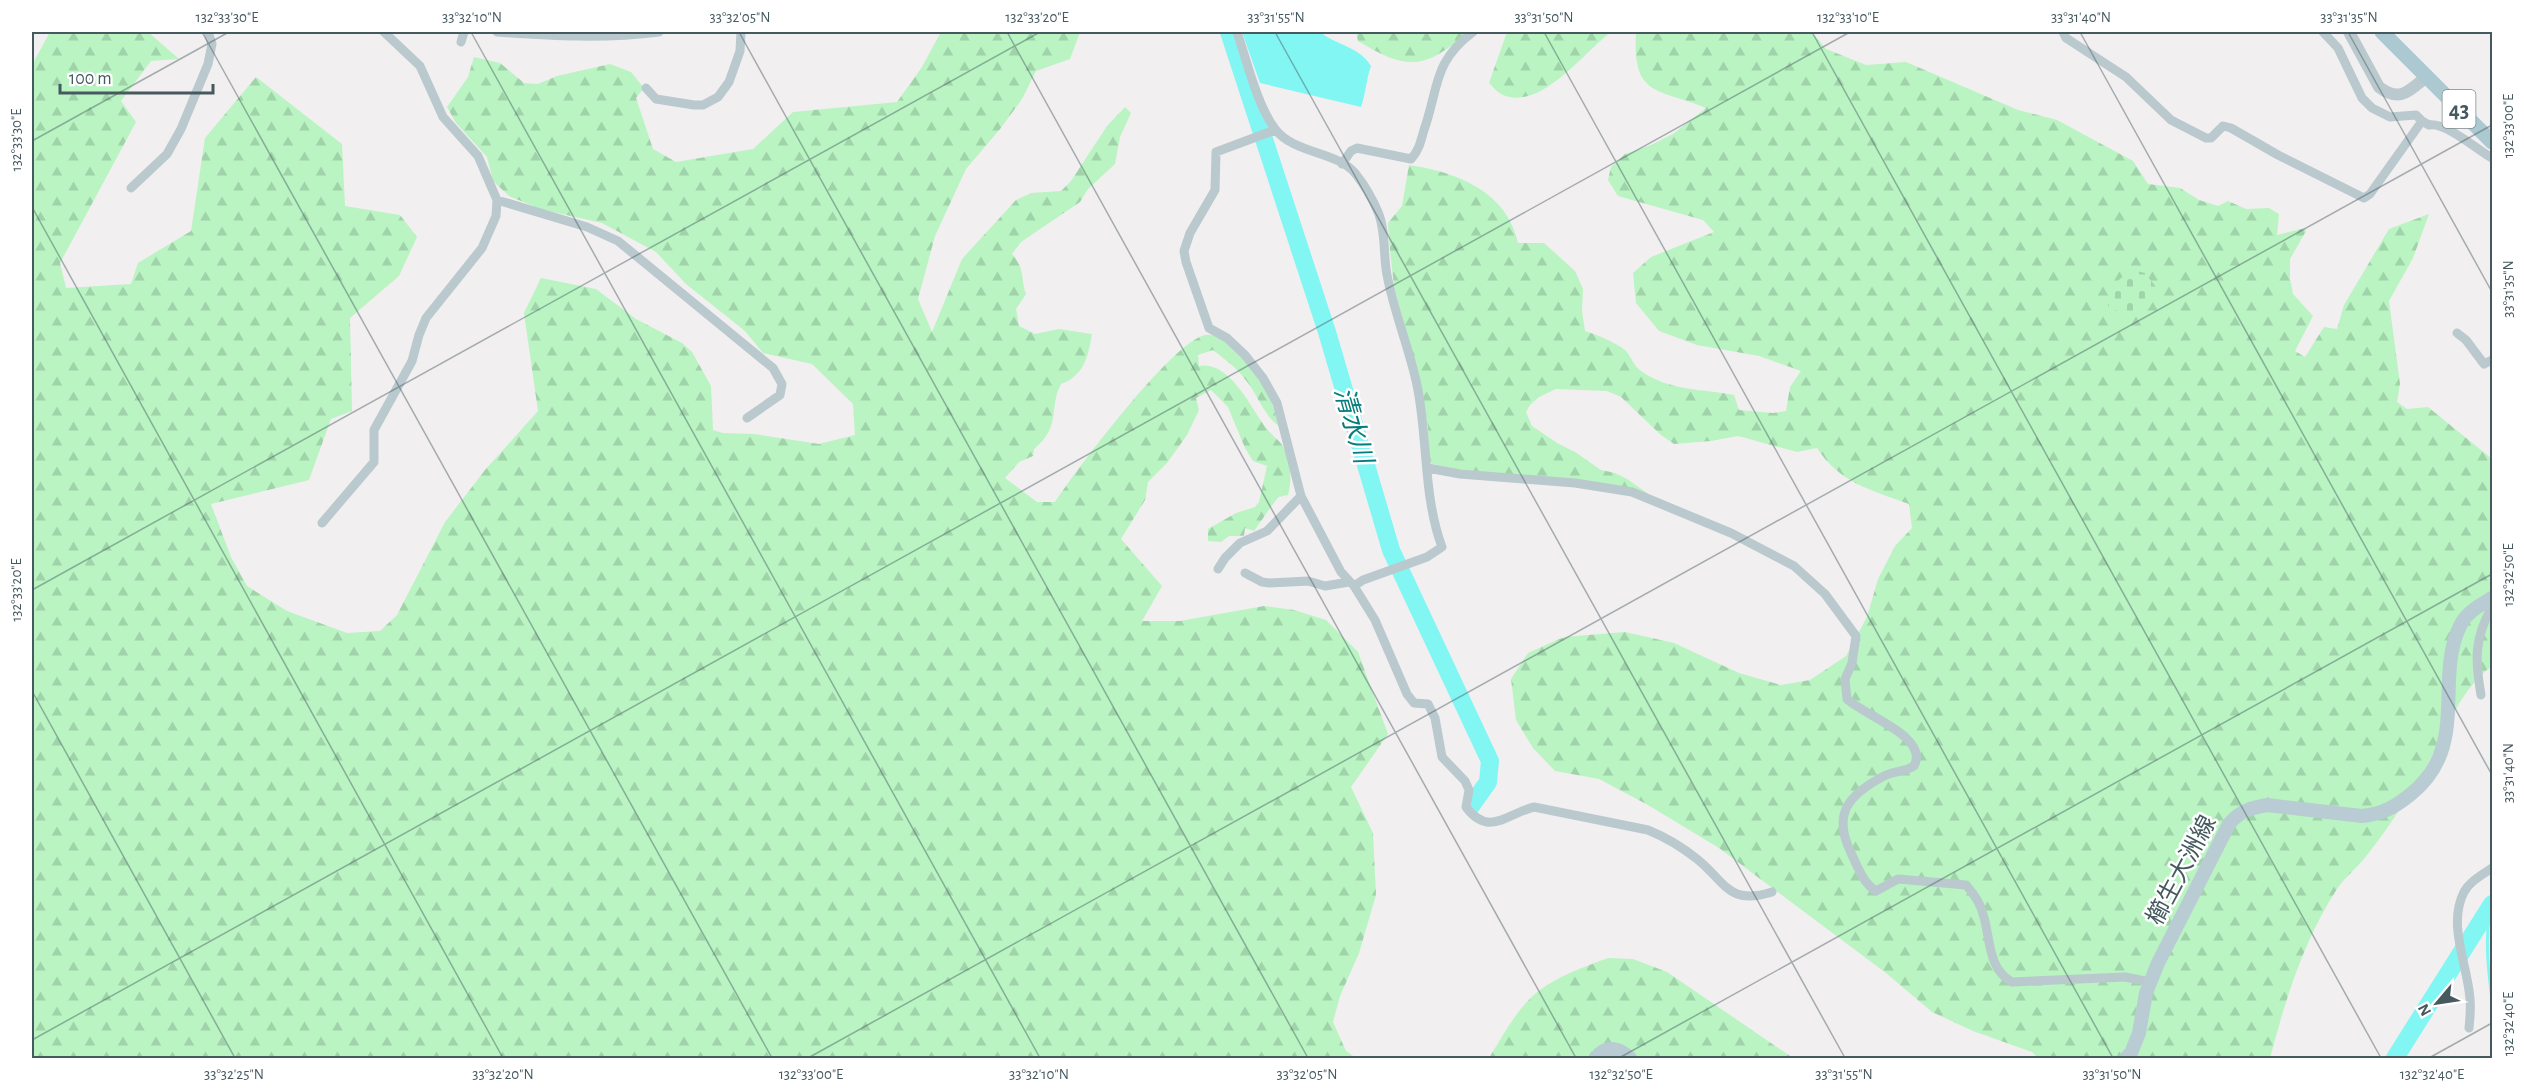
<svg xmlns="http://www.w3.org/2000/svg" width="2524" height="1090" font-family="'Alegreya Sans','Noto Sans JP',sans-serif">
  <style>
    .forest { fill: url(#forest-firs) }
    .cemetery { fill: url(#cemetery-stones) }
    .water { fill: #82f6f2 }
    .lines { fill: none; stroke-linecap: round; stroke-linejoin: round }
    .stream { stroke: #82f6f2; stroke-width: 3 }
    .river { stroke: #82f6f2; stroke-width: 18 }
    .minor { stroke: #b9c9ce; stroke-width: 9 }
    .tertiary { stroke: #b9c9ce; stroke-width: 12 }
    .secondary { stroke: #b9ccd3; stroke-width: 14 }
    .primary { stroke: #acc8d1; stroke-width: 15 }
    .ticks { fill: none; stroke: #45595f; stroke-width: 1.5; stroke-opacity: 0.45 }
    .labels { text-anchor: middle; stroke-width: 5; stroke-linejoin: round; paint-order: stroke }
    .shield { fill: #fff; stroke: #7d8b8f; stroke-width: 1.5 }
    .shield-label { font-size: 22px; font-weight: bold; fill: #45595f }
    .street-label { font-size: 24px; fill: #45595f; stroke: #fff }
    .water-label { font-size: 26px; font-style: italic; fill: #067d7a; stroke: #fff }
    .neatline { fill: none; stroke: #45595f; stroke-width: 2 }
    .ticks-label { font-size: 15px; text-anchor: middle; fill: #45595f }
  </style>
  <defs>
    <pattern id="forest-firs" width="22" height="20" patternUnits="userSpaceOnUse" patternTransform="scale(1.5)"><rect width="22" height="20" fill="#b9f4c2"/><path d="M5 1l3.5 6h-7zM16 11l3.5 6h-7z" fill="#a0d3a9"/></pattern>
    <pattern id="cemetery-stones" width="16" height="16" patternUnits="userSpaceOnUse" patternTransform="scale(1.5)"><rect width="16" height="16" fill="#b9f4c2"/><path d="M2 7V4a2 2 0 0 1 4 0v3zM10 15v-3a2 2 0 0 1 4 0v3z" fill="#a0d3a9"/></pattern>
  </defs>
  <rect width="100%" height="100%" fill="#f2eff0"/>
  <!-- forest -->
  <path class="forest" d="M50,32H148L179,59L151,61L121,101L136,122L60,263L66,288L131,284L138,263L191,231L205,138L256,77L342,144L345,206L400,215L417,237L399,276L350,318L352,411L331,419L309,480L211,504L231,557L247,586L287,611L347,633L380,631L397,615L445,522L485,470L538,411L524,313L541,278L596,289L636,319L682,343L692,352L711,386L713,430L723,433L754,434L819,444L855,435L853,404L812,364L763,353L745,331L686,284L656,252L602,223L540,209L509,196L493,181L487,157L456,123L447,107L468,77L474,57L500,63L524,83L538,84L557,76L610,64L631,72L644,88L636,98L653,149L676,162L753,149L793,112L897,102L922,67L941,32H1080L1070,59L1036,71L1022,99L1000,129L966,169L935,236L918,299L932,332L962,259L1016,200L1031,193L1061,191L1071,181L1107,126L1125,107L1131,113L1120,137L1115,164L1088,189L1080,202L1021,242L1012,254C1026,270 1020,277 1026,294L1016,309L1019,326L1035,334L1059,329L1092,334C1088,356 1085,375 1061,384C1048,409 1062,426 1034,449L1033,456L1019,462L1005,478L1037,502H1055C1077,469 1171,343 1205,335C1227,330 1261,377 1269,395C1273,405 1276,416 1279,426C1265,417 1258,396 1248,383C1238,369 1226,360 1213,350L1198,355L1199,366C1230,360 1251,409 1267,429C1272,436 1282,442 1285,450C1291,465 1292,479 1288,495L1278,497L1254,531L1245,528L1244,536H1229L1221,542L1208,541V529L1236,513L1255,507L1259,502L1267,466L1253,461L1245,448L1228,407L1211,390L1196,398L1199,410L1187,435L1167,463L1148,482L1145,500L1121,539L1162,586L1142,621H1180L1264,606L1294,610L1326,620L1358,652L1388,734L1351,787L1373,833L1376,895L1359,953L1340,996L1333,1022L1346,1051L1356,1058H32V65Z
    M1356,32H1467C1425,71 1406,70 1358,41Z
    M1507,32H1611C1584,52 1541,111 1503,95C1498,93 1493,87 1489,83Z
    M1636,32H1812L1826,49L1866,65L1906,62L2018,110L2057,120L2133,161L2148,184L2180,188L2199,200L2218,206L2228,201L2246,209L2269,208L2279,214L2277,235L2305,228L2306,231L2290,259V279L2293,294L2313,316L2295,351L2305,357L2324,327L2337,329L2344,305L2389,229L2429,214L2413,258L2389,301L2400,384L2397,402L2407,409L2428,407L2492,459V666C2457,691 2443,740 2421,776C2404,803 2387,830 2367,855C2358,867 2345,877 2337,889C2304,939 2285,1001 2270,1058H2038L2032,1052L1973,1031L1932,1012L1886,973L1719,848L1648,805L1599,779L1555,771L1533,748L1516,720L1511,679L1528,653L1564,637L1625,632L1674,643L1739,673L1781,685L1810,680L1846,656L1867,617L1878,579L1895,546L1912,528L1909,504C1871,490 1840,483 1817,448L1797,452L1738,436L1711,441L1674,444L1661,435L1621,397L1607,391L1556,389L1539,397L1530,405L1526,412L1532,426L1557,443L1575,452L1601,470L1615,473L1627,479L1650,495L1549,479L1455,469L1429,463L1428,427L1419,382L1394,286L1389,241L1388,223L1402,206L1409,165C1456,172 1507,191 1518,243H1544L1575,271L1583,289L1582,311L1585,331C1595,334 1620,344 1627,352C1633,360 1633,366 1644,373C1672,391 1703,389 1734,395L1739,410L1773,413L1786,411L1790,387L1801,371L1759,356L1697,345L1659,331L1636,303L1633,273L1651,257L1714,232L1703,220L1618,196L1608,180L1611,167L1625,154L1651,145L1673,134L1706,108C1658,88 1632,98 1636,32Z
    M1608,958L1633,959L1667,972L1793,1058H1489C1503,1036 1518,1006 1540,990C1560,975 1584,967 1608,958Z"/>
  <!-- cemetery -->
  <path class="cemetery" d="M2132,270L2145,273L2156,287C2154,319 2131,320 2108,306C2109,289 2117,279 2132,270Z"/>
  <!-- water -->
  <path class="water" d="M1242,32H1320C1336,45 1360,47 1371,66C1366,80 1366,93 1361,107L1260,83Z"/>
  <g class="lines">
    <!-- stream -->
    <path class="stream" d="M2490,910C2485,940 2488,969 2492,999"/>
    <!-- river -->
    <path class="river" d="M1229,32L1327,332L1391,550L1490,761L1488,782L1471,806
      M2395,1058L2492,904"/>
    <!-- minor -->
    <path class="minor" d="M497,32C551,36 605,39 659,32
      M1237,32C1247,61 1257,105 1275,129C1294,154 1336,151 1355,173C1363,183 1373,200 1378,212C1386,231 1383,254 1387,275C1394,312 1409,348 1417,385C1428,438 1423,496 1442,547L1427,557L1363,580L1354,586
      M2063,32L2066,38L2126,77L2171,120L2206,138H2211L2223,126L2231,128L2278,155L2364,198L2370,194L2422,121L2429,125C2446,122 2476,149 2492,158
      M2323,32L2338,48L2362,98L2372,108L2390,117L2416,115L2422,121
      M461,42L464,32
      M646,88L656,99L694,105H703L718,97L729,82L740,51L741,32
      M1275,130L1216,152L1215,190L1190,233L1184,251L1186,262L1209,328L1227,338L1245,355L1263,378L1277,403L1301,496L1341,572L1354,586L1375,620L1407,694L1414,703L1428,704L1435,718L1442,757L1465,781L1469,790L1466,807C1489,838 1508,813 1534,807L1648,830C1665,837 1682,847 1697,859C1726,882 1728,906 1772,892
      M1342,164L1351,151L1357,148L1411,159C1419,151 1421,140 1424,130C1439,87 1433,62 1473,32
      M131,188L167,154L181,129L208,64L212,44L208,32
      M497,200L587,227L618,241L773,368L782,384L780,395L747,418
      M2457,333L2466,340L2484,364L2492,360
      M1428,468L1460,474L1575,483L1632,492L1731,533L1794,566L1825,594L1856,636L1852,663L1845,679L1847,699C1865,716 1930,737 1914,766C1905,772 1894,771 1884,776C1848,795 1832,814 1851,853C1858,867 1863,883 1876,891L1898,879L1966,885C1974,894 1980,902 1983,914C1991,939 1987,968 2012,982L2125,977L2150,982
      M322,523L374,462V430L412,361L419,335L426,318L482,248L496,216L497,200L478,156L443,117L420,66L384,32
      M1218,569L1225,558L1240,543L1267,531L1301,496
      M1245,573L1262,582L1269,583L1308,581L1325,586L1349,582
      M2481,695C2475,660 2474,638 2492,607
      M2469,1028C2470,1018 2471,1009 2470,999C2468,966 2447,925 2464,892C2470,881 2482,875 2492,868"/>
    <!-- tertiary -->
    <path class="tertiary" d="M2349,32L2379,87C2400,103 2409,91 2426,77"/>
    <!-- secondary -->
    <path class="secondary" d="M1596,1058C1606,1044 1619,1048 1630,1058
      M2126,1058L2131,1053L2139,1033L2146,993L2158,963L2229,824C2240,811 2250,808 2267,805L2362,816C2383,814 2395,807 2411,794C2471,746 2433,678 2461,624C2468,611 2481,605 2492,598"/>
    <!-- primary -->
    <path class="primary" d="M2382,32L2492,142"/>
  </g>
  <!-- ticks -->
  <path class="ticks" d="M202,32L772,1058M471,32L1040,1058M739,32L1308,1058M1007,32L1576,1058M1275,32L1845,1058M1544,32L2113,1058M1812,32L2381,1058M2080,32L2492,775M2348,32L2492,292M32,141L229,32M32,207L503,1058M32,590L1040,32M32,691L235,1058M32,1040L1850,32M808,1058L2492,125M1619,1058L2492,574M2429,1058L2492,1023"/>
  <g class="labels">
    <!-- shield labels -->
    <rect class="shield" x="2442.5" y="90" width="33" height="38" rx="4.5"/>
    <g class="shield-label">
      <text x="2459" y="117">43</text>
    </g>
    <!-- street labels -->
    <g class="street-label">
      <text transform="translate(2181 870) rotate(-62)" y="8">櫛生大洲線</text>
    </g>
    <!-- water labels -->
    <g class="water-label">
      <text transform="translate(1354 425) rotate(74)" y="9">清水川</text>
    </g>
  </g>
  <!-- border -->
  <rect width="2524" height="1090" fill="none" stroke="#ffffff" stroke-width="66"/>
  <!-- north arrow -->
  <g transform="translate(2437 1003) rotate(241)" stroke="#ffffff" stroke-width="4.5" paint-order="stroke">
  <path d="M0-4.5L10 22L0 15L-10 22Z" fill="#45595f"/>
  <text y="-9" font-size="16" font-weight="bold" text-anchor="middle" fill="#45595f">N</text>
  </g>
  <!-- scale -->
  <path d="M60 84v9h153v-9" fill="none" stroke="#45595f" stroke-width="3"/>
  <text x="69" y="84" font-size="18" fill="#45595f" stroke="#ffffff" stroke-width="4.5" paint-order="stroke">100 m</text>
  <rect x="33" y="33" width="2458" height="1024" class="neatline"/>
  <g class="ticks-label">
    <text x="227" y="22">132°33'30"E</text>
    <text x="472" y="22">33°32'10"N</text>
    <text x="740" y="22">33°32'05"N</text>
    <text x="1037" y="22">132°33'20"E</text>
    <text x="1276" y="22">33°31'55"N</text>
    <text x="1544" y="22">33°31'50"N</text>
    <text x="1848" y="22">132°33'10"E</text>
    <text x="2081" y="22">33°31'40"N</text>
    <text x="2349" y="22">33°31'35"N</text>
    <text transform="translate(2508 126) rotate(-90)" y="5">132°33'00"E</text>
    <text transform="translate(16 140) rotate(-90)" y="5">132°33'30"E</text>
    <text transform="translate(2508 289) rotate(-90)" y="5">33°31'35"N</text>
    <text transform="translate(2508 575) rotate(-90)" y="5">132°32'50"E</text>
    <text transform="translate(16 590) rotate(-90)" y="5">132°33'20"E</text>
    <text transform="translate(2508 773) rotate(-90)" y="5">33°31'40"N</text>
    <text transform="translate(2508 1024) rotate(-90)" y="5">132°32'40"E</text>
    <text x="234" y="1079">33°32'25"N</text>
    <text x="503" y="1079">33°32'20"N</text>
    <text x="811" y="1079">132°33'00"E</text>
    <text x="1039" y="1079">33°32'10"N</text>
    <text x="1307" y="1079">33°32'05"N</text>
    <text x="1621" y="1079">132°32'50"E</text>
    <text x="1844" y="1079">33°31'55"N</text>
    <text x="2112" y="1079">33°31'50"N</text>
    <text x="2432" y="1079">132°32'40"E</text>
  </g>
</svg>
